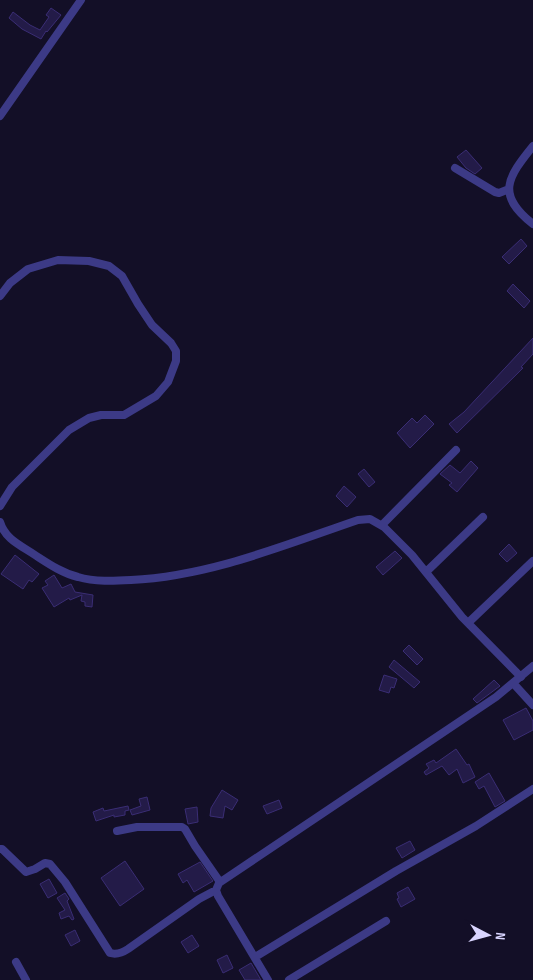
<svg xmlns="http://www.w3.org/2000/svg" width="533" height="980" font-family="'Sofia Sans Condensed',sans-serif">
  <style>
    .building { fill: #231b48; stroke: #3a2d74 }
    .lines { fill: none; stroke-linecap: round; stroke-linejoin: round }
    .minor { stroke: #3c3a86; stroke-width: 8 }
  </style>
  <rect width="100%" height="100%" fill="#130f27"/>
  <!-- building -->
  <path class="building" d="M51,8L61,15L47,32L46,31L41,39L22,29L9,18L13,12L30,25L40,30L49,17L46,15Z
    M466,150L482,168L475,174L466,168L457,157Z
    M521,239L527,246L509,264L502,257Z
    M513,284L530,301L524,308L507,291Z
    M533,338V354L521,367L523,368L457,433L449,424L464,412Z
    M425,415L434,424L410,448L397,433L412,418L417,423Z
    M471,461L478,468L457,492L449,485L452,483L440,474L450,465L460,473Z
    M364,469L375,482L369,487L358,474Z
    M344,486L356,497L347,507L336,496Z
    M509,544L517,553L507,562L499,554Z
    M395,551L402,558L383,575L376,567Z
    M15,555L39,574L32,582L29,580L23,589L1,574Z
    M54,575L62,588L71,584L75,592L93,595L92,607L85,606V602L81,601L82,595L70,600L69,598L54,607L42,588L48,585L45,581Z
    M409,645L423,659L417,665L403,651Z
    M394,660L420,682L414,688L389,667Z
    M384,675L397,679L394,688L391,687L389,693L379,690Z
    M494,680L500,686L477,703L473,699Z
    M526,708L533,721V730L514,740L503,720Z
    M456,749L467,765L469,764L475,777L463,783L457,769L449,775L442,766L426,775L424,772L429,768L426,764L434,760L436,763Z
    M489,773L505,801L495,807L484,786L479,789L475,782Z
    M222,790L238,800L232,810L225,806L223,818L210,816L211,808Z
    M147,797L150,810L132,815L130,810L141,806L139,799Z
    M279,800L282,808L267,814L263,806Z
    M128,806L129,810L125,811V815L114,817V815L96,821L93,812L103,808L104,811Z
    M197,807L198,822L188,824L185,809Z
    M410,841L415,850L402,858L396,848Z
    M125,861L144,889L120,906L101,878Z
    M200,862L213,881L194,892L187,880L183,883L178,874Z
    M49,879L57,893L48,898L40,884Z
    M408,887L415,899L401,907L397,899L399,898L397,893Z
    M65,893L69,899L67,901L74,919L72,920L69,916L61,919L59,913L65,910L57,898Z
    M75,930L80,941L71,946L65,935Z
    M192,935L199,946L188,953L181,942Z
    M227,955L233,968L223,973L217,960Z
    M251,963L261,980H245L239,970Z"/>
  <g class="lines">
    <!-- minor -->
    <path class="minor" d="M0,116L81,0
      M533,146C507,178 496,195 533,224
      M455,168L495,192L499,193L509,189
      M0,296L10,283L28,269L58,260L89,261L109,266L122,276L138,304L152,325L171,343L176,351V361L168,382L156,396L124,415H101L89,418L69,430L12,487L0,506
      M0,522C5,539 20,545 35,555C49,564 62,573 78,577C95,582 114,581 131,580C210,576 285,545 358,520L370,519L384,527L412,555L462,617L521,677
      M382,525L456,450
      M426,572L483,517
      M468,623L533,561
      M513,683L533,705
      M117,831L137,827H182L185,829L195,846L220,882
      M0,849H2L26,872L35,869L45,863L50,864L65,882L110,953C117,955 122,953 128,949L199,899L216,890
      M255,957L396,871L476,826L533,789
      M16,962L26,980
      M268,980L218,896L216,890L219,883L496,697L533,666
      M289,980L386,921"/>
  </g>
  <!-- north arrow -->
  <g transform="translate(488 935) rotate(96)" stroke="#130f27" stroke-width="4" paint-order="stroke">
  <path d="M0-4L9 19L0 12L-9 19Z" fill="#d9d5ff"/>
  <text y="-8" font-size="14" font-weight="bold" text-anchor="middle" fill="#d9d5ff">N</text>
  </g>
</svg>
